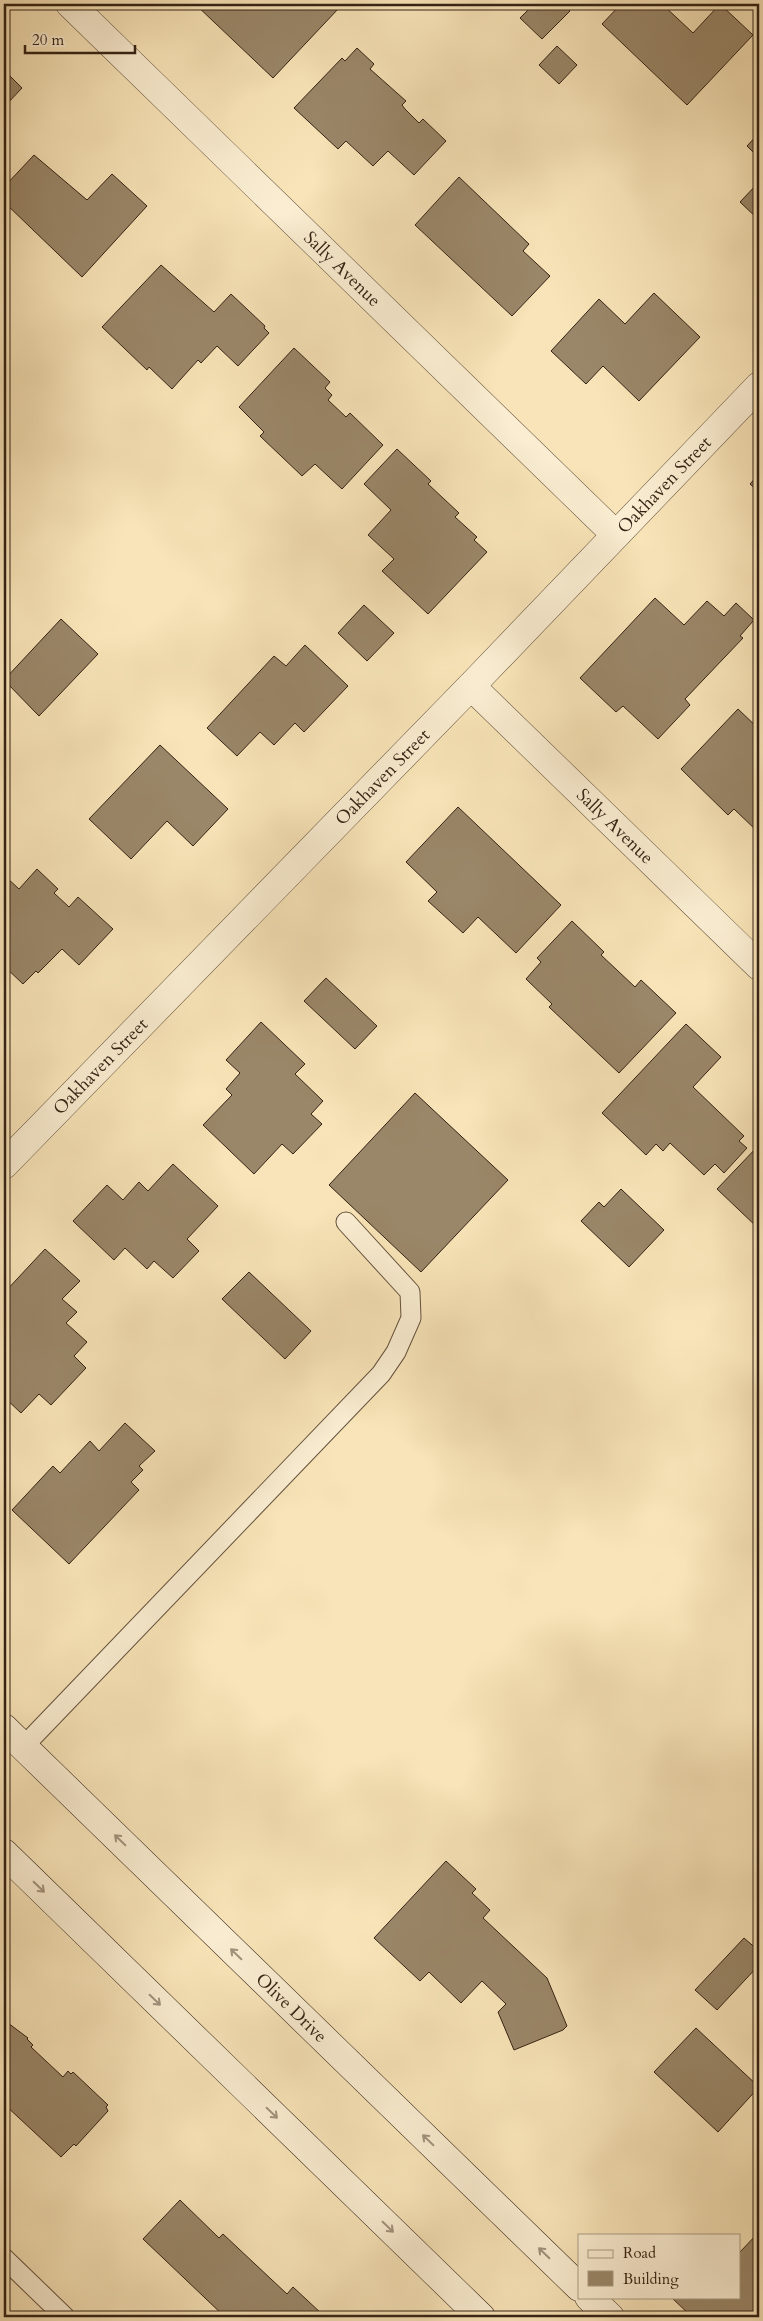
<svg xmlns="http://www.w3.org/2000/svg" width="763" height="2321" font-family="Cardo,serif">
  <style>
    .building { fill: #9a8769; stroke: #342214 }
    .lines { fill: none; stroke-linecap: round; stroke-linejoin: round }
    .lane-casing { stroke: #65523d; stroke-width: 21 }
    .street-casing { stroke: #65523d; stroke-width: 29 }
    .secondary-casing { stroke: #342214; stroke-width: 29 }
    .lane { stroke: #faedd1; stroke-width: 19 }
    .street { stroke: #faedd1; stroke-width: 28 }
    .secondary { stroke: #faedd1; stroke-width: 28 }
    .oneway { stroke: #a1927c }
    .labels { text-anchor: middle; stroke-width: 4; stroke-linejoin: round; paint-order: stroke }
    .street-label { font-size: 18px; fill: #342214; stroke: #faedd1 }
  </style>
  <rect width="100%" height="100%" fill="#f8e4b8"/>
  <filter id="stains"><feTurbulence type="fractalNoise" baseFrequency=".004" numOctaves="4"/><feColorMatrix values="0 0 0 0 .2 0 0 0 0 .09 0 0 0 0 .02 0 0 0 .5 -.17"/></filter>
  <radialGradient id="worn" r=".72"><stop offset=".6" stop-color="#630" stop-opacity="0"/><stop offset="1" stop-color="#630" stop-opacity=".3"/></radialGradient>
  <!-- building -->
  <path class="building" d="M195,4H334L339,8L273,78Z
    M534,4H563L570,11L542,39L520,18Z
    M621,4H662L693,33L720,4L753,35L687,105L602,24Z
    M557,46L577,65L559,84L539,65Z
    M357,48L374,64L370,69L406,101L402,105L405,109L419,123L423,119L446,141L414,175L388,151L373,166L346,141L338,149L294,108L342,58L345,61Z
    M4,70L22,88L4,107Z
    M759,133V158L747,146Z
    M34,155L87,200L112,174L147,206L82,277L4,202V187Z
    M459,177L529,244L523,251L550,276L512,316L415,225Z
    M759,182V220L740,202Z
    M161,265L214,312L231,294L265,326L264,328L269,333L238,366L217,346L201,363L198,360L172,389L149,367L147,370L102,327Z
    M654,293L700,337L639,401L603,366L586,384L551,351L599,299L625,324Z
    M294,348L330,382L325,388L332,395L328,400L346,417L350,413L383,445L342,489L315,464L302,476L260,436L264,432L239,407Z
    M397,449L431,481L428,484L459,513L455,517L477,537L474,540L487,552L428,614L382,571L394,559L368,535L391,510L364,484Z
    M759,474V492L750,484Z
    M655,598L684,625L707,601L724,616L736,603L754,620L740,636L743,638L685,699L690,705L658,739L623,706L616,712L580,678Z
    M364,605L394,633L367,661L338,633Z
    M61,619L98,654L39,716L4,680Z
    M305,645L348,686L304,732L295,723L274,745L260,732L237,756L207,728L274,656L286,666Z
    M738,709L759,729V829L757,831L734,809L728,815L681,769Z
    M160,745L228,809L193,846L167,821L131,859L89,819Z
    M458,807L561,905L516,953L478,917L463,933L428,901L437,892L406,862Z
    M37,869L58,889L54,893L69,907L78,897L113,929L79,965L62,949L38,973L36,971L23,984L4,966V879L6,877L19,889Z
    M572,921L604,952L601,955L635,987L641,980L676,1013L619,1073L549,1007L552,1004L526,979L541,962L537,958Z
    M326,978L377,1026L355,1049L304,1001Z
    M261,1022L305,1064L295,1074L323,1101L311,1114L322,1124L293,1154L282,1144L254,1174L203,1125L232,1095L226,1089L240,1073L226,1060Z
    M686,1024L721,1057L693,1087L744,1136L739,1141L747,1148L724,1173L715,1164L704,1175L670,1143L663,1151L656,1144L646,1155L602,1113Z
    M415,1093L508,1180L421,1272L329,1185Z
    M759,1145V1229L717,1189Z
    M173,1164L218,1206L187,1239L199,1251L173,1278L154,1261L147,1269L125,1248L114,1260L73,1221L107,1185L123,1200L139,1182L148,1191Z
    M621,1189L664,1230L629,1267L581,1221L599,1202L604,1207Z
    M45,1249L80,1281L62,1299L77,1312L66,1323L87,1342L74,1356L86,1368L51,1405L39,1394L21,1413L4,1397V1324L10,1317L4,1310V1293Z
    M249,1272L311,1331L285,1359L222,1299Z
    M125,1423L155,1451L139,1466L143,1470L131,1482L139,1490L69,1564L12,1510L53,1466L60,1473L90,1441L99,1451Z
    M446,1861L476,1889L472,1893L490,1910L483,1918L547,1978L567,2026L563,2030L514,2050L498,2012L506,2004L482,1981L461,2003L429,1972L420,1981L374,1938Z
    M744,1938L759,1951V1965L717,2010L695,1990Z
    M4,2020L28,2038L27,2039L33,2045L31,2047L63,2077L68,2071L71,2074L73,2072L108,2105L106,2107L108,2111L76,2146L74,2144L61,2157L4,2104V2094L7,2091L4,2088Z
    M696,2028L759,2087L718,2132L654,2072Z
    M180,2200L219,2238L223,2234L287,2294L293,2287L322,2314L319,2317H225L143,2239Z
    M759,2232V2317H692L671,2297H739V2253Z"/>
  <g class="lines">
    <!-- lane casing -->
    <g class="lane-casing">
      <path id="lane" d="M23,1747L381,1374L396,1352L411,1318L410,1292L346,1222
        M4,2258L65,2317"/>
    </g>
    <!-- street casing -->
    <g class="street-casing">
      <g id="street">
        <path id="s1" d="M70,4L616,535"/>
        <path id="s2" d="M471,686L759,966"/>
        <path id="s3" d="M4,1165L471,686L759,386"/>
      </g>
    </g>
    <!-- secondary casing -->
    <g class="secondary-casing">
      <g id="secondary">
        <path id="s4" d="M4,1728L579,2287"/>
        <path d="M4,1853L481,2317"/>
        <path d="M589,2297L610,2317"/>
      </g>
    </g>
    <!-- lane -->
    <use href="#lane" class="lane"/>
    <!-- street -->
    <use href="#street" class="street"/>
    <!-- secondary -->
    <use href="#secondary" class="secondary"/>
  </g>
  <!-- one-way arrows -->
  <defs><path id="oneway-shaft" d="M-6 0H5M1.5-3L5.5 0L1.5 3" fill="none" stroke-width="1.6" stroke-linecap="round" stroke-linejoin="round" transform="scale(1.25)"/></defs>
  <g class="oneway">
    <use href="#oneway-shaft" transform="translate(120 1840) rotate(-136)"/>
    <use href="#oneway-shaft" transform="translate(39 1887) rotate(44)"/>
    <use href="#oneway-shaft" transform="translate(236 1954) rotate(-136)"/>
    <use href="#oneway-shaft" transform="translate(155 2000) rotate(44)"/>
    <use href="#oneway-shaft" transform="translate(272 2113) rotate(44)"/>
    <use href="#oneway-shaft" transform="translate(428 2140) rotate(-136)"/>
    <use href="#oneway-shaft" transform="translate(388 2227) rotate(44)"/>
    <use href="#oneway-shaft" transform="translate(544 2253) rotate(-136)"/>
  </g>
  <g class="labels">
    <!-- street labels -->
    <g class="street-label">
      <text dy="6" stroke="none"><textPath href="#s1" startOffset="380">Sally Avenue</textPath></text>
      <text dy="6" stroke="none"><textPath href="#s3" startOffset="948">Oakhaven Street</textPath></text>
      <text dy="6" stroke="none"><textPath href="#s3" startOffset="542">Oakhaven Street</textPath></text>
      <text dy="6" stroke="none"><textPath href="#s2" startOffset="201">Sally Avenue</textPath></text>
      <text dy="6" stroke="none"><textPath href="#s3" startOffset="138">Oakhaven Street</textPath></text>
      <text dy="6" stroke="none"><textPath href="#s4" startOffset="401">Olive Drive</textPath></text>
    </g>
  </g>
  <!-- margin -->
  <rect width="763" height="2321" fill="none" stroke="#f8e4b8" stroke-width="20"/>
  <rect x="5" y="5" width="753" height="2311" fill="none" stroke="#342214" stroke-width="2.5"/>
  <rect x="10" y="10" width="743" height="2301" fill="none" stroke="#342214"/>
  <!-- legend -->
  <rect x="578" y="2234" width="162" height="65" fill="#faedd1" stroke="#ab9c85"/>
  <rect x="588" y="2250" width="25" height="8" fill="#faedd1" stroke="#ab9c85"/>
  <text x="623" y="2258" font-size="15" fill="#342214">Road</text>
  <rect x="588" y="2271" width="25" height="15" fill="#9a8769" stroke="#ab9c85"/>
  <text x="623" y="2284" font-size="15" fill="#342214">Building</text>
  <!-- scale -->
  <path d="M25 45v8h110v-8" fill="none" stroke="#342214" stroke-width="2.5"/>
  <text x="32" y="45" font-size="15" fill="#342214" stroke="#faedd1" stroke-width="4" paint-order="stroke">20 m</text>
  <rect width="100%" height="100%" filter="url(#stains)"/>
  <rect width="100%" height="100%" fill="url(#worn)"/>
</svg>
